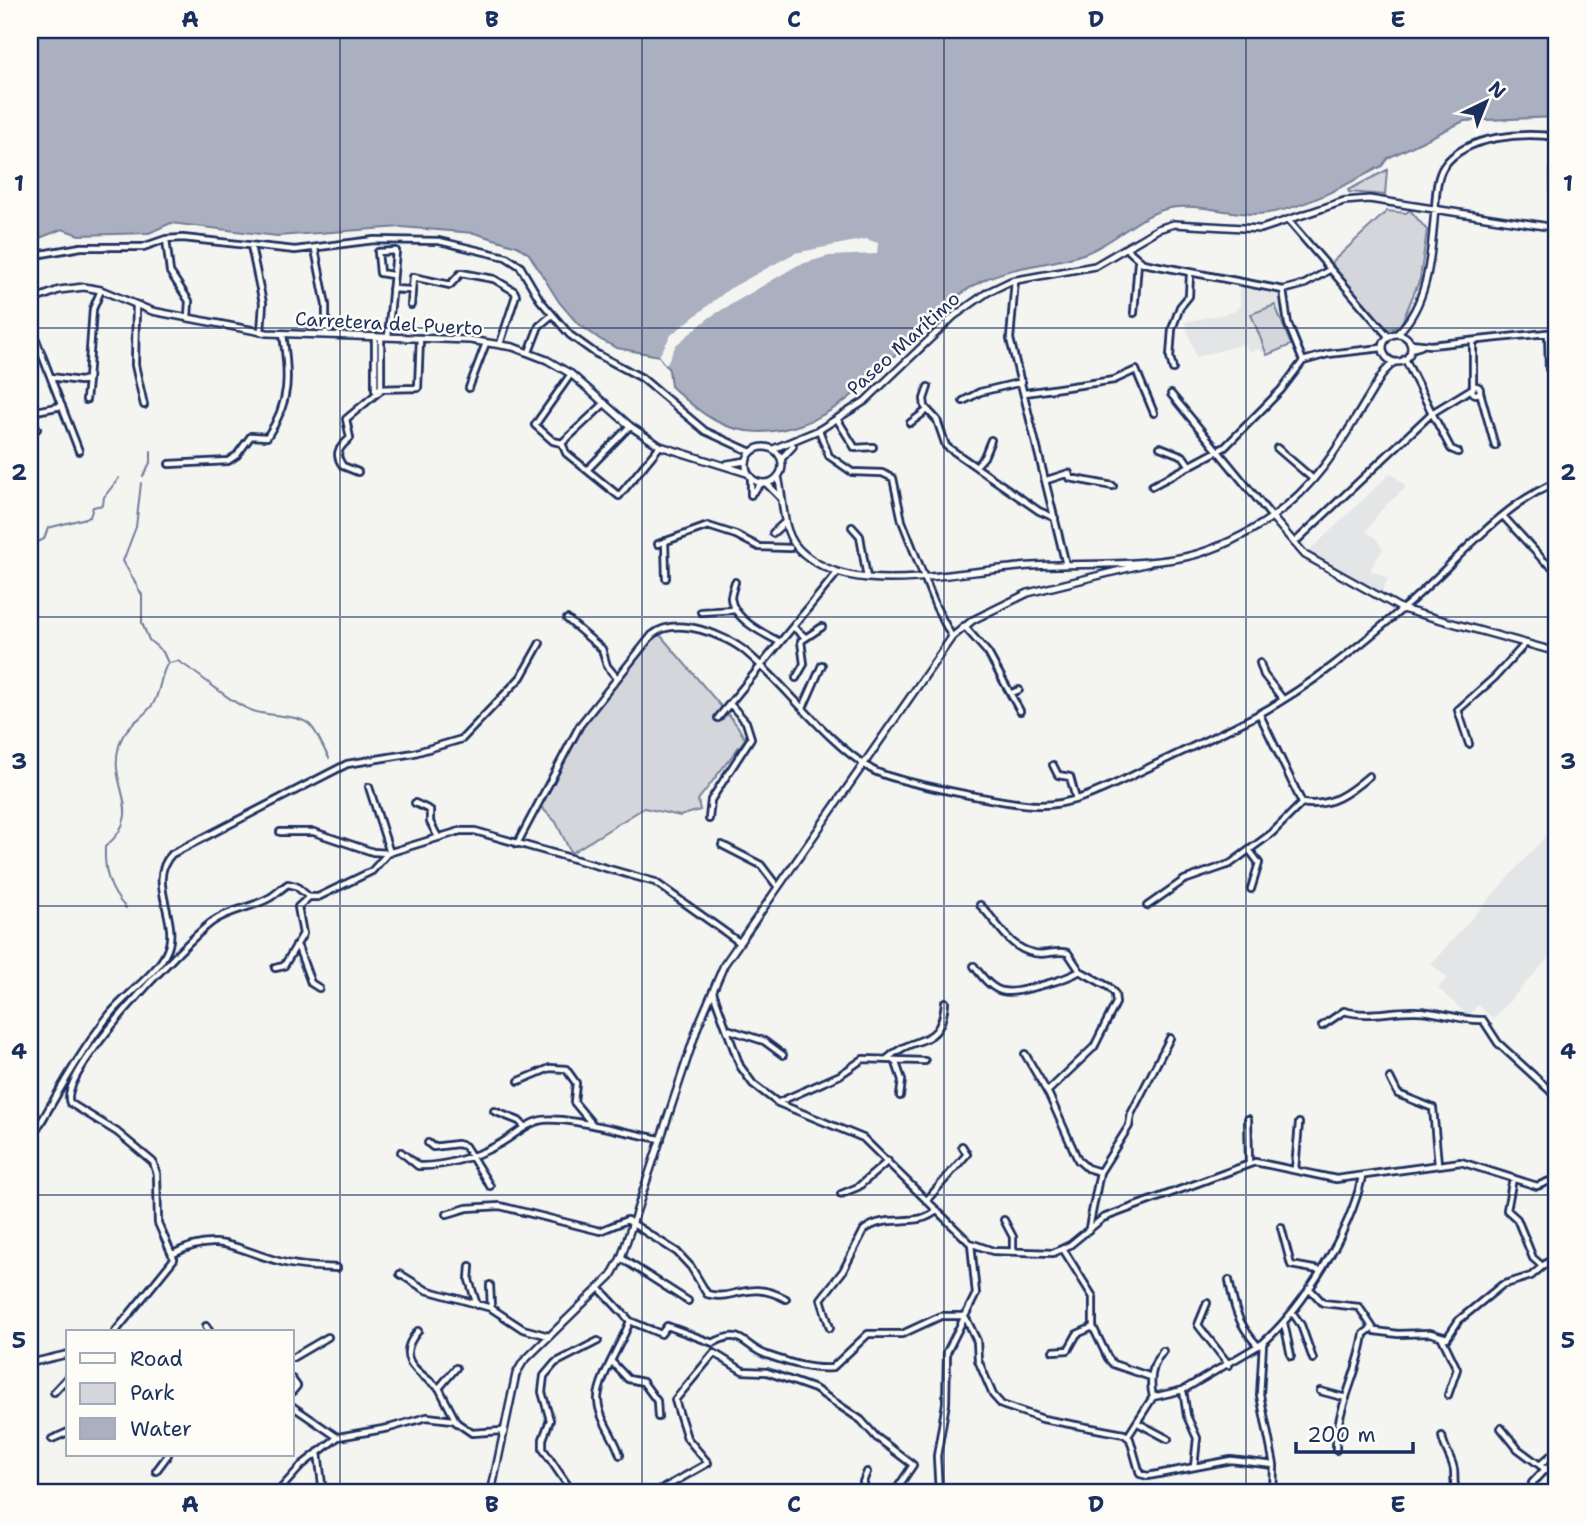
<svg xmlns="http://www.w3.org/2000/svg" width="1587" height="1523" font-family="'Shantell Sans',sans-serif">
  <style>
    .built { fill: #e4e5e6 }
    .green { fill: #d4d6db; stroke: #78829c; stroke-width: 2 }
    .water { fill: #aab0bf; stroke: #717c98; stroke-width: 2 }
    .pier { fill: #f4f4f1 }
    .lines { fill: none; stroke-linecap: round; stroke-linejoin: round }
    .stream { stroke: #717c98; stroke-width: 2 }
    .minor-casing { stroke: #1b2f5e; stroke-width: 10 }
    .major-casing { stroke: #1b2f5e; stroke-width: 10 }
    .minor { stroke: #fdfcf7; stroke-width: 4.5 }
    .major { stroke: #fdfcf7; stroke-width: 5 }
    .grid { fill: none; stroke: #1b2f5e; stroke-width: 2; stroke-opacity: 0.55 }
    .labels { text-anchor: middle; stroke-width: 5; stroke-linejoin: round; paint-order: stroke }
    .street-label { font-size: 19px; fill: #1b2f5e; stroke: #fdfcf7 }
    .neatline { fill: none; stroke: #1b2f5e; stroke-width: 2.5 }
    .grid-label { font-size: 23px; text-anchor: middle; font-weight: bold; fill: #1b2f5e }
  </style>
  <rect width="100%" height="100%" fill="#f4f4f1"/>
  <filter id="ink" filterUnits="userSpaceOnUse"><feTurbulence type="fractalNoise" baseFrequency=".0143" numOctaves="2"/><feDisplacementMap in="SourceGraphic" scale="14" xChannelSelector="R" yChannelSelector="G"/><feConvolveMatrix kernelMatrix="1 2 1 2 8 2 1 2 1" color-interpolation-filters="sRGB"/></filter>
  <g filter="url(#ink)">
    <!-- built -->
    <path class="built" d="M1240,288L1281,293L1282,308L1293,344L1267,355L1258,349L1250,352L1244,344L1196,357L1185,322L1234,312L1240,305Z
      M1391,473L1406,487L1381,510L1366,532L1375,537L1383,549L1370,570L1388,578L1381,596L1308,552Z
      M1557,823V949L1493,1019L1478,1005L1468,1016L1438,988L1447,978L1431,964Z"/>
    <!-- green -->
    <path class="green" d="M1387,170L1385,195L1349,192L1348,190Z
      M1410,210L1427,230L1420,279L1400,327L1387,329L1335,269L1332,262L1387,211L1406,213Z
      M1275,305L1291,345L1267,355L1251,314Z
      M656,635L661,636L737,725L745,739L698,800L700,810L680,816L644,808L571,853L556,822L540,806L585,724Z"/>
    <!-- water -->
    <path class="water" d="M30,30H1557V117L1464,121L1388,158L1382,166C1345,185 1296,214 1254,214C1226,214 1197,203 1170,208C1139,214 1116,242 1086,253C1051,266 1014,264 980,282C904,323 866,419 773,431C729,437 700,414 671,386L669,370L659,356L617,348L601,340L577,323L559,302L529,254L517,246L474,233L401,227L277,236L171,223L149,233L79,235L62,229L30,242Z"/>
    <!-- pier -->
    <path class="pier" d="M866,239L878,243L877,254L829,256L798,265L710,317L676,345L666,365L659,356L671,335L729,289L795,253Z"/>
    <g class="lines">
      <!-- stream -->
      <path class="stream" d="M143,476L151,461V451
        M30,546L44,539L48,528L90,517L93,507L103,505L104,497L119,478
        M169,663L178,661C202,675 228,702 253,711C269,717 299,714 310,725C318,733 323,748 329,758
        M126,908C109,890 104,871 105,847C148,811 107,788 119,746C124,725 142,720 153,704C161,691 160,674 168,663L163,652L149,640L142,623V595L123,561L136,527L141,483"/>
      <!-- minor casing -->
      <g class="minor-casing">
        <path id="minor" d="M1554,137L1556,332
          M1435,209C1436,196 1436,178 1444,166C1466,135 1524,132 1557,137
          M1288,220L1388,336
          M166,239L170,272L189,301L188,317
          M251,246L263,303L261,332
          M315,249L326,305V335
          M1127,249L1143,263L1283,290L1305,284L1329,270
          M30,256L81,247H143L166,239L183,238L295,250L374,240L439,241L506,257L520,266L540,300L570,335L595,353L642,378L705,431L751,452
          M1015,280L1010,339L1066,565
          M392,289L411,290
          M1283,290L1288,324L1303,361
          M136,305L135,365L144,405
          M411,305L413,277L450,285L461,273L494,279L514,291L516,295L500,344
          M1134,313L1138,262
          M30,324L79,451
          M1548,333L1549,369H1557
          M388,337L396,251L378,252L380,273L392,275
          M1473,341V387
          M1410,343L1431,345L1556,332
          M1411,349L1421,346
          M529,352L539,326L552,315
          M1173,369L1170,357L1172,329L1180,307L1189,296L1190,274
          M51,377L80,381L88,379L93,309L101,290
          M1472 390a4 4 0 1 1 8 0a4 4 0 1 1-8 0Z
          M928,387L924,399L925,407L937,420L946,446L1039,511L1055,518
          M469,388L486,343
          M375,389L418,388L420,338
          M375,390V336
          M381,390V337
          M1480,392L1495,446
          M1025,393L1114,380L1136,370L1154,413
          M1171,394L1272,517
          M86,400L88,380
          M963,401L980,392L1022,382
          M837,419L855,448L873,447
          M910,423L926,411
          M37,429L32,420L36,411L62,406
          M819,430L829,456L852,472L882,473L893,478L902,521L936,607L952,637
          M562,443L566,453L619,496L660,446
          M562,443L553,441L535,425L571,374
          M562,443L605,403
          M1160,447L1183,456L1190,466
          M1277,448L1313,479
          M1458,452L1451,449L1432,413L1473,388
          M169,464L228,461L237,455L251,436L267,437C291,402 289,375 283,334
          M976,466L984,457L991,440
          M587,470L630,426
          M358,472L343,466C333,453 340,447 350,438L346,419L381,390
          M1047,480L1069,473L1070,478L1113,486
          M1152,486L1225,447L1281,390L1303,361L1328,354L1382,348
          M751,494L762,483
          M751,495V477
          M1503,516L1543,560L1557,570
          M852,527L860,536L867,578
          M665,541L666,578
          M1294,543L1432,413L1405,359
          M658,544L708,526L736,535L759,547L790,548
          M735,582C734,586 731,594 731,598C733,619 764,634 780,642
          M701,612L735,610
          M567,619L602,649L607,666L617,678
          M964,626L988,653L1020,711
          M793,627L805,637
          M1260,663L1264,675L1282,698
          M796,678L804,664L801,641L822,627
          M1012,693L1019,690
          M803,708L822,665
          M1259,713L1302,803C1330,808 1349,793 1369,776
          M718,718L837,573
          M1469,744L1458,710L1495,677L1525,644
          M1053,765L1058,775L1070,777L1076,799
          M369,787L390,853
          M415,803L430,810V822L438,837
          M709,819L711,800L751,738L746,722L730,704
          M280,832H314L373,852L388,853L460,831H475L655,882L739,942
          M517,844L580,725L652,635C676,615 726,635 746,652C789,688 823,739 871,769C889,781 1013,805 1038,805C1076,806 1114,784 1148,768C1185,750 1223,733 1259,714C1310,686 1357,648 1401,610C1452,568 1495,508 1557,482
          M722,845L761,865L777,886
          M1250,851L1259,863L1251,889
          M980,905C998,922 1008,948 1034,953C1046,956 1056,949 1068,953L1080,971L1109,987L1115,994L1116,1003L1094,1047L1047,1092
          M1147,906L1184,880L1230,864L1272,833L1302,803
          M298,947L311,983L319,988
          M974,966C997,997 1004,995 1039,986C1053,982 1067,979 1080,971
          M275,968L284,966L303,934L298,907L309,897H318L372,871L387,854
          M713,992L740,1066L753,1084L778,1103L863,1138L970,1243L993,1251L1053,1253L1070,1245L1103,1218L1255,1162L1336,1179L1461,1162L1537,1186L1557,1178
          M1322,1026L1344,1011C1367,1018 1392,1010 1416,1011C1439,1011 1459,1021 1483,1020L1498,1043L1557,1097
          M727,1029L764,1041L783,1055
          M1025,1054L1049,1095L1078,1160L1087,1168L1100,1172
          M887,1059C916,1032 941,1051 945,1002
          M895,1060L902,1080L900,1096
          M1390,1078L1398,1094L1433,1108L1438,1164
          M519,1081L550,1068L566,1069L576,1083L574,1102L593,1125
          M779,1102L840,1075L863,1059L925,1061
          M494,1111L519,1121L525,1127
          M1248,1119L1249,1164
          M30,1141C55,1099 79,1053 110,1014C125,995 158,973 167,951C181,920 145,881 172,854L347,764L414,753L462,739L521,677L540,643
          M428,1143L433,1147L457,1144L465,1146L490,1186
          M401,1152L418,1166C444,1167 479,1156 501,1143C514,1136 524,1125 538,1121C561,1114 633,1135 661,1139
          M1295,1169L1299,1123
          M1513,1178L1507,1210L1517,1219L1533,1258L1541,1265
          M841,1194L858,1187L888,1161
          M927,1200L967,1154L962,1146
          M447,1214L467,1208L500,1206L600,1231L627,1220L677,1252L691,1267L707,1294C734,1302 748,1278 786,1299
          M1004,1220L1013,1237V1252
          M1281,1227L1291,1265L1319,1270
          M1089,1228L1100,1172L1129,1126L1131,1114L1170,1038
          M1063,1249L1093,1297V1327L1108,1358L1113,1364L1151,1377
          M173,1254C219,1230 238,1251 282,1262C299,1267 319,1267 337,1268
          M621,1258L688,1301
          M470,1266L469,1280L477,1305
          M400,1274L426,1290L491,1308L523,1329L549,1336
          M1229,1280C1234,1307 1237,1323 1258,1346
          M490,1285L491,1308
          M599,1288L630,1321L661,1334L667,1326L713,1343C743,1327 742,1346 767,1355C787,1362 811,1370 832,1368L868,1334H902L941,1316H965L977,1341L978,1360L993,1395L1002,1405L1043,1419L1124,1434L1130,1439L1140,1474L1148,1476L1231,1460L1274,1465
          M1309,1288L1323,1303L1359,1307L1375,1331L1398,1334L1430,1333L1447,1338L1459,1320L1502,1285L1531,1276L1557,1254
          M1207,1303L1198,1325L1229,1365
          M1292,1312L1301,1325L1313,1359
          M1284,1323L1291,1356
          M206,1326L210,1332
          M830,1328L821,1299L843,1271L864,1230C887,1212 917,1229 937,1210
          M418,1331C394,1359 417,1371 439,1388
          M115,1332L174,1259L158,1223L157,1174L153,1162L117,1132L70,1103C56,1075 185,942 212,922C230,909 253,908 271,897C277,893 282,888 288,884L296,886L309,897
          M1442,1338L1457,1369L1448,1395
          M1053,1351L1068,1350L1077,1334L1093,1327
          M292,1358L328,1337
          M611,1361L628,1379L643,1382L657,1401L658,1417
          M30,1363L68,1354
          M456,1368L439,1388L457,1423
          M292,1379L297,1386L292,1392
          M1183,1390L1187,1416L1197,1438L1194,1467
          M1320,1391L1346,1398
          M54,1392L68,1377
          M1153,1397C1149,1380 1151,1365 1163,1351
          M292,1406L337,1437
          M1138,1423L1168,1439
          M1501,1428L1518,1449L1557,1478
          M875,1436L913,1465L894,1493
          M1128,1436L1153,1397L1183,1390L1263,1343
          M1442,1436C1444,1449 1453,1460 1454,1470C1455,1479 1453,1484 1457,1493
          M52,1439L68,1432
          M1336,1450C1335,1410 1359,1373 1364,1334L1372,1328
          M318,1452L323,1493
          M620,1455C615,1437 599,1420 598,1400C597,1381 623,1341 630,1321
          M1541,1464L1557,1450
          M156,1471L168,1455
          M277,1493L302,1465L338,1437L389,1428L427,1417L453,1420L472,1433L502,1431
          M573,1493L543,1449V1439L550,1420L542,1392L544,1376L555,1363L598,1341
          M655,1493L708,1463L687,1438L675,1400L714,1353L743,1371L767,1372L815,1389L861,1420L877,1438
          M867,1493L863,1482L867,1472
          M939,1493L937,1456L946,1403L947,1352L976,1294L971,1244
          M1273,1493L1274,1465L1260,1395L1263,1343C1305,1305 1350,1232 1362,1177
          M1539,1493L1532,1483L1546,1468"/>
      </g>
      <!-- major casing -->
      <g class="major-casing">
        <path id="major" d="M30,301L59,290L84,287L101,290L152,311L267,333L470,340L513,347L547,360L571,374L630,426L660,446L747,473
          M1398,333C1430,302 1431,251 1435,209
          M1383 348a14 14 0 1 1 28 0a14 14 0 1 1-28 0Z
          M746 465a18 18 0 1 1 36 0a18 18 0 1 1-36 0Z
          M773,449L819,430L865,401L954,316L988,292L1011,281L1095,266L1158,229L1174,224L1261,229L1344,201L1369,199L1557,228
          M781,459L793,446
          M727,464L746,461
          M778,476C785,504 780,535 804,554C822,569 845,576 868,578C915,583 982,569 1032,566C1083,563 1134,567 1185,557C1214,551 1248,534 1272,517C1327,478 1349,426 1384,372L1394,362
          M766,483L781,498
          M1272,517L1305,555L1402,609L1557,652
          M773,533L784,523
          M491,1493L516,1374L523,1362L611,1276L621,1258L698,1026L724,965L952,637L973,620L1028,593L1149,563"/>
      </g>
      <!-- minor -->
      <use href="#minor" class="minor"/>
      <!-- major -->
      <use href="#major" class="major"/>
    </g>
  </g>
  <!-- grid -->
  <path class="grid" d="M340,30V1493M642,30V1493M944,30V1493M1246,30V1493M30,328H1557M30,617H1557M30,906H1557M30,1195H1557"/>
  <g class="labels">
    <!-- street labels -->
    <g class="street-label">
      <text transform="translate(389 323) rotate(3)" y="7">Carretera del Puerto</text>
      <text transform="translate(903 343) rotate(-42)" y="7">Paseo Marítimo</text>
    </g>
  </g>
  <!-- margin -->
  <rect width="1587" height="1523" fill="none" stroke="#fdfcf7" stroke-width="77"/>
  <!-- legend -->
  <rect x="66" y="1330" width="228" height="126" fill="#fdfcf7" stroke="#a3aaba" stroke-width="2"/>
  <rect x="80" y="1353" width="35" height="10" fill="#fdfcf7" stroke="#a3aaba" stroke-width="2"/>
  <text x="130" y="1366" font-size="21" fill="#1b2f5e">Road</text>
  <rect x="80" y="1383" width="35" height="21" fill="#d4d6db" stroke="#a3aaba" stroke-width="2"/>
  <text x="130" y="1400" font-size="21" fill="#1b2f5e">Park</text>
  <rect x="80" y="1418" width="35" height="21" fill="#aab0bf" stroke="#a3aaba" stroke-width="2"/>
  <text x="130" y="1436" font-size="21" fill="#1b2f5e">Water</text>
  <!-- north arrow -->
  <g transform="translate(1486 102) rotate(43)" stroke="#fdfcf7" stroke-width="5" paint-order="stroke">
  <path d="M0-5L12 26L0 18L-12 26Z" fill="#1b2f5e"/>
  <text y="-10" font-size="19" font-weight="bold" text-anchor="middle" fill="#1b2f5e">N</text>
  </g>
  <!-- scale -->
  <path d="M1296 1442v10h117v-10" fill="none" stroke="#1b2f5e" stroke-width="3.5"/>
  <text x="1307" y="1442" font-size="21" fill="#1b2f5e" stroke="#fdfcf7" stroke-width="5" paint-order="stroke">200 m</text>
  <rect x="38" y="38" width="1510" height="1446" class="neatline"/>
  <g class="grid-label">
    <text x="190" y="27">A</text>
    <text x="492" y="27">B</text>
    <text x="794" y="27">C</text>
    <text x="1096" y="27">D</text>
    <text x="1398" y="27">E</text>
    <text x="19" y="191">1</text>
    <text x="1568" y="191">1</text>
    <text x="19" y="480">2</text>
    <text x="1568" y="480">2</text>
    <text x="19" y="769">3</text>
    <text x="1568" y="769">3</text>
    <text x="19" y="1059">4</text>
    <text x="1568" y="1059">4</text>
    <text x="19" y="1348">5</text>
    <text x="1568" y="1348">5</text>
    <text x="190" y="1512">A</text>
    <text x="492" y="1512">B</text>
    <text x="794" y="1512">C</text>
    <text x="1096" y="1512">D</text>
    <text x="1398" y="1512">E</text>
  </g>
</svg>
